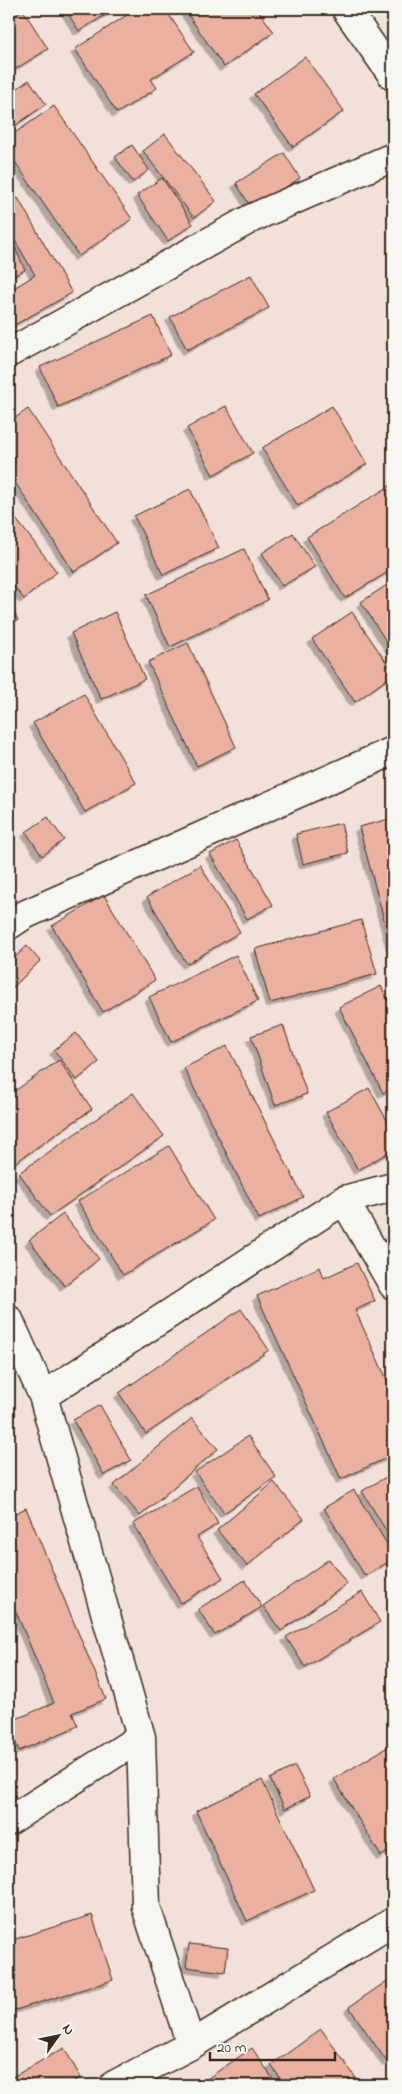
<svg xmlns="http://www.w3.org/2000/svg" width="402" height="2094" font-family="'Indie Flower',sans-serif">
  <style>
    .building { fill: #eab1a1; stroke: #3b2a1e; filter: url(#shadow) }
    .lines { fill: none; stroke-linecap: round; stroke-linejoin: round }
    .street-casing { stroke: #3b2a1e; stroke-width: 31 }
    .street { stroke: #f6f6f2; stroke-width: 28 }
  </style>
  <defs>
    <filter id="shadow"><feDropShadow dx="-4.5" dy="4.5" stdDeviation="0" flood-color="#0004"/></filter>
  </defs>
  <rect width="100%" height="100%" fill="#f2e1da"/>
  <filter id="ink" filterUnits="userSpaceOnUse"><feTurbulence type="fractalNoise" baseFrequency=".02" numOctaves="2"/><feDisplacementMap in="SourceGraphic" scale="10" xChannelSelector="R" yChannelSelector="G"/><feConvolveMatrix kernelMatrix="1 2 1 2 8 2 1 2 1" color-interpolation-filters="sRGB"/></filter>
  <g filter="url(#ink)">
    <!-- building -->
    <path class="building" d="M65,9H115L79,31Z
      M136,9H165L194,52L151,79L157,88L117,113L75,49Z
      M184,9H257L274,32L224,67Z
      M23,10L48,49L9,73V19Z
      M305,57L344,111L293,147L254,94Z
      M29,80L46,104L9,130V94Z
      M54,106L132,219L79,256L9,153V137Z
      M165,134L216,201L194,218L143,151Z
      M132,145L149,170L133,182L115,157Z
      M284,153L300,178L252,209L236,183Z
      M162,178L193,224L168,241L137,195Z
      M18,198L72,293L9,328V291L35,275L9,230V203Z
      M9,234L25,270L9,278Z
      M251,275L269,308L187,350L170,317Z
      M153,316L171,355L58,407L40,367Z
      M226,406L253,453L213,475L187,428Z
      M332,406L367,464L298,506L262,448Z
      M28,409L117,543L74,572L9,473V422Z
      M393,484V569L345,598L307,537Z
      M190,489L219,548L163,575L134,516Z
      M9,510L57,572L24,599L9,580Z
      M293,533L315,567L282,586L262,553Z
      M244,549L268,600L170,647L146,595Z
      M393,581V652L361,602Z
      M9,602L18,620L9,625Z
      M115,612L145,679L101,699L71,633Z
      M352,612L393,672V675L355,702L312,639Z
      M188,643L236,747L197,766L148,662Z
      M84,694L136,783L85,812L33,723Z
      M48,817L64,840L42,856L26,832Z
      M393,818V953L359,827Z
      M341,823L348,853L303,864L296,834Z
      M236,840L273,905L247,919L210,854Z
      M200,865L240,932L187,964L147,897Z
      M104,895L155,980L103,1012L52,926Z
      M361,920L377,974L270,1003L255,949Z
      M27,946L40,961L9,991V963Z
      M236,955L258,1001L171,1042L149,997Z
      M381,986L393,1011V1088L383,1093L339,1007Z
      M283,1025L307,1094L275,1105L251,1036Z
      M76,1033L99,1062L77,1080L54,1050Z
      M227,1046L303,1197L259,1219L184,1068Z
      M59,1060L92,1109L9,1167V1095Z
      M369,1088L393,1131V1150L358,1170L326,1112Z
      M133,1093L164,1136L50,1216L19,1173Z
      M169,1146L214,1220L123,1275L78,1201Z
      M63,1214L99,1259L65,1286L29,1240Z
      M357,1263L375,1301L355,1310L393,1393V1455L341,1479L257,1296L320,1267L324,1278Z
      M241,1309L269,1350L146,1434L119,1393Z
      M100,1405L131,1460L104,1475L73,1420Z
      M192,1418L218,1449L140,1516L114,1485Z
      M248,1436L276,1477L224,1513L195,1472Z
      M393,1473V1535L390,1537L362,1491Z
      M274,1482L304,1519L247,1566L217,1530Z
      M197,1486L218,1524L197,1537L223,1578L181,1603L133,1524Z
      M354,1490L393,1554V1559L365,1576L324,1508Z
      M26,1508L106,1699L72,1713L78,1726L19,1751L9,1726V1722L54,1703L9,1595V1516Z
      M329,1559L347,1584L281,1631L263,1606Z
      M245,1580L262,1607L215,1635L198,1609Z
      M362,1592L380,1622L305,1667L286,1637Z
      M391,1745L393,1748V1849L381,1856L334,1779Z
      M295,1766L310,1796L285,1809L270,1779Z
      M262,1780L314,1890L247,1921L196,1811Z
      M92,1915L113,1980L9,2012V1941Z
      M189,1944L228,1948L225,1972L186,1967Z
      M393,1977V2058L387,2062L349,2007Z
      M321,2029L361,2085H285L271,2065Z
      M64,2048L81,2078L68,2085H9V2079Z
      M252,2048L277,2085H198Z"/>
    <g class="lines">
      <!-- street casing -->
      <g class="street-casing">
        <path id="street" d="M346,9L393,76
          M9,353L252,218L393,157
          M9,925L24,915L393,751
          M344,1200L393,1285
          M9,1320L43,1396L344,1200L393,1187
          M43,1396L141,1737L146,1907L191,2045
          M9,1821L141,1737
          M114,2085L191,2045L393,1922"/>
      </g>
      <!-- street -->
      <use href="#street" class="street"/>
    </g>
  </g>
  <!-- margin -->
  <rect width="402" height="2094" fill="none" stroke="#f6f6f2" stroke-width="30"/>
  <rect x="15" y="15" width="372" height="2064" fill="none" stroke="#3b2a1e" stroke-width="2" filter="url(#ink)"/>
  <!-- north arrow -->
  <g transform="translate(58 2036) rotate(57)" stroke="#f6f6f2" stroke-width="4" paint-order="stroke">
  <path d="M0-4L9 19L0 12L-9 19Z" fill="#3b2a1e"/>
  <text y="-8" font-size="14" font-weight="bold" text-anchor="middle" fill="#3b2a1e">N</text>
  </g>
  <!-- scale -->
  <path d="M210 2052v8h125v-8" fill="none" stroke="#3b2a1e" stroke-width="2.5"/>
  <text x="217" y="2052" font-size="15" fill="#3b2a1e" stroke="#f6f6f2" stroke-width="4" paint-order="stroke">20 m</text>
</svg>
